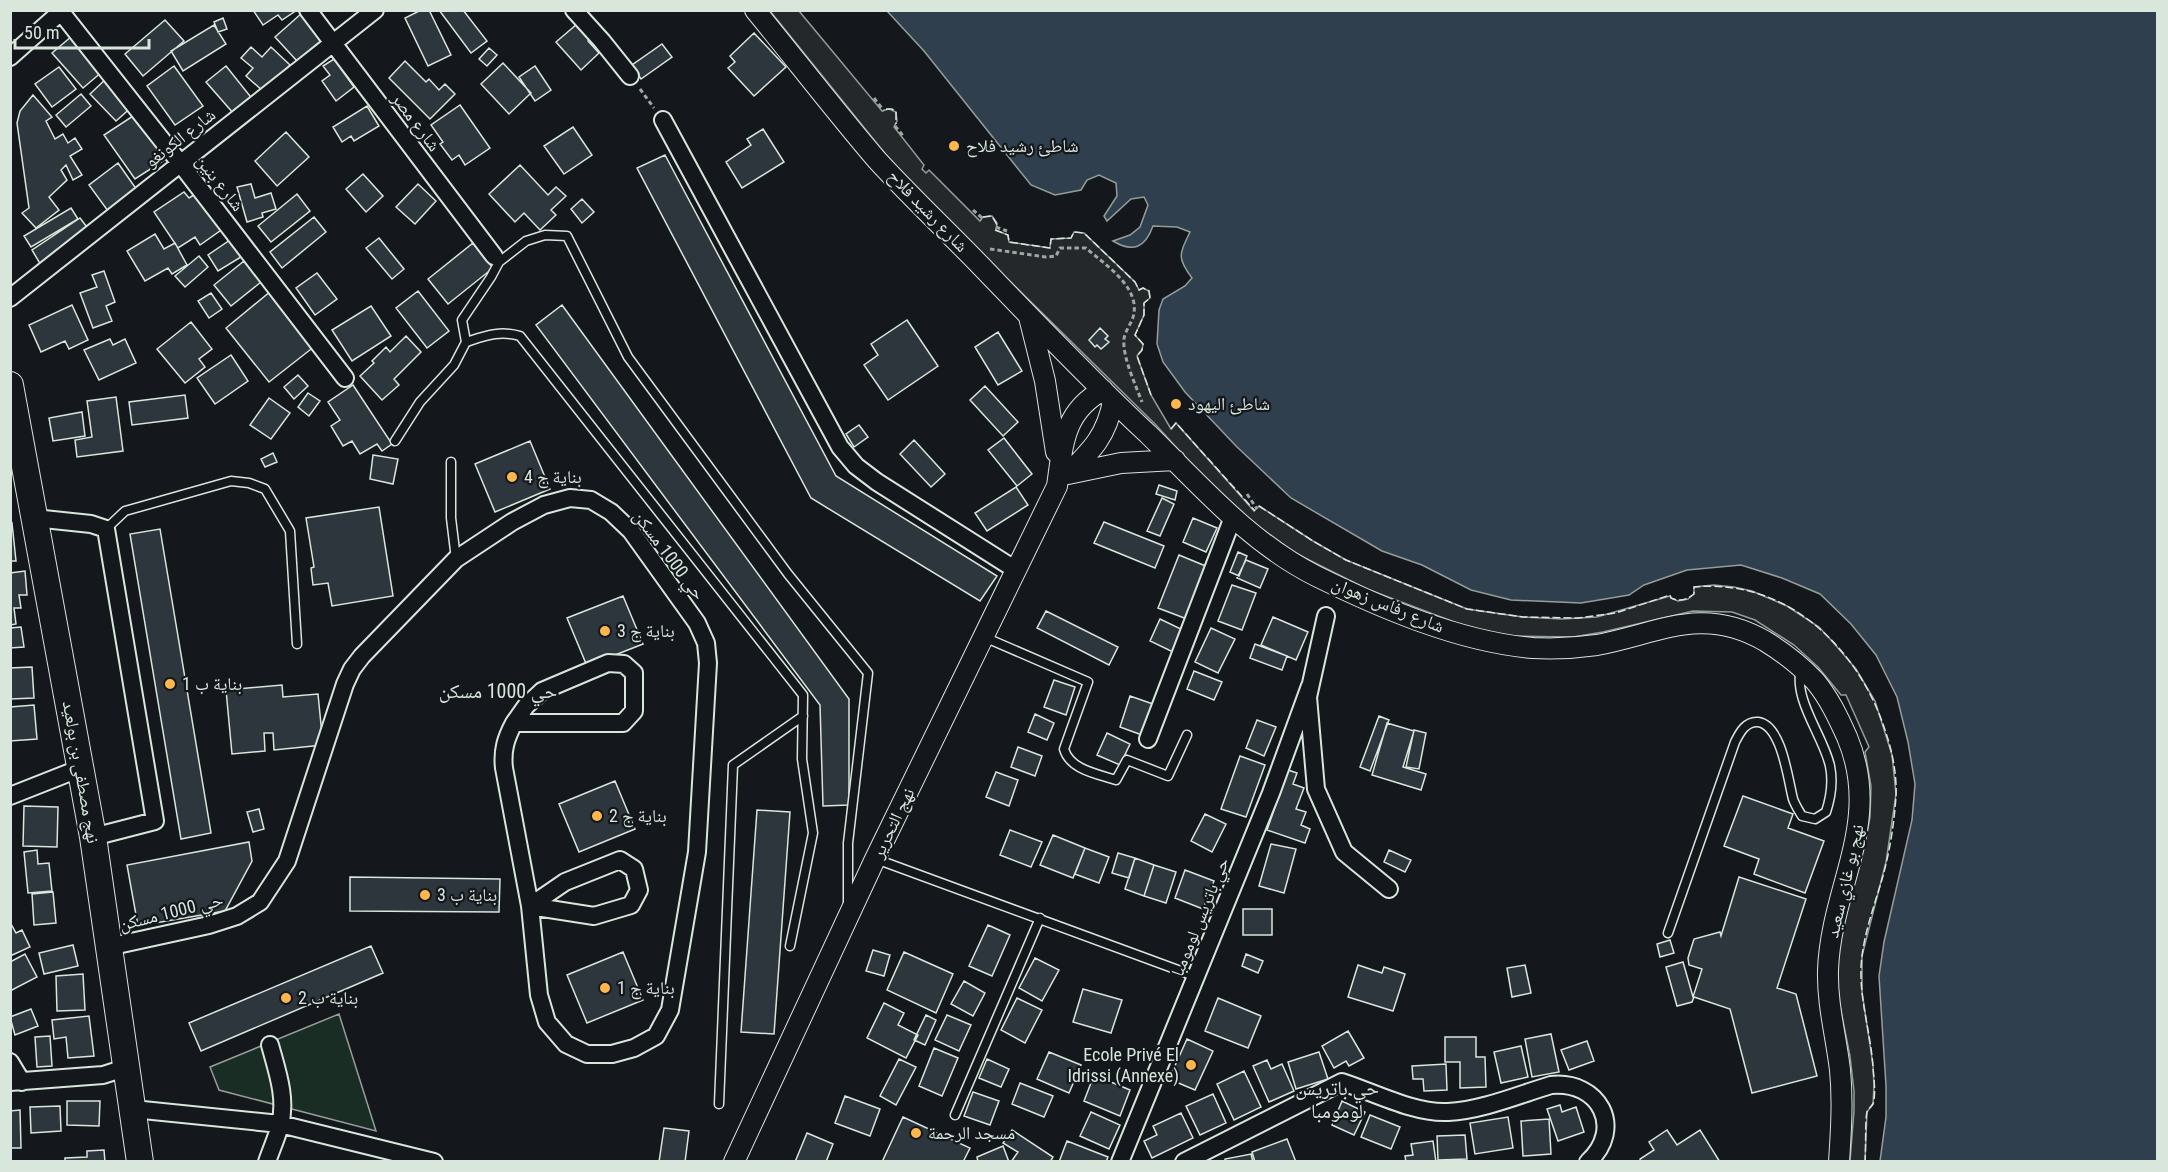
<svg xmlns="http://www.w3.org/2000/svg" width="2168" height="1172" font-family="'Roboto Condensed','Noto Naskh Arabic',sans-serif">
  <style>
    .green { fill: #1a2d24; stroke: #939e99; stroke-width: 1.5 }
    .parking { fill: #24282b; stroke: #939e99; stroke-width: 1.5 }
    .water { fill: #2f3f4d; stroke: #939e99; stroke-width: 1.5 }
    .building { fill: #2c363c; stroke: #d8e6dc; stroke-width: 1.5 }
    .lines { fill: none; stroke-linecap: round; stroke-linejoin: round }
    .service-casing { stroke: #d8e6dc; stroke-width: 11 }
    .minor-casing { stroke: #d8e6dc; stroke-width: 20 }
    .tertiary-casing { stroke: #d8e6dc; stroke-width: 22 }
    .primary-casing { stroke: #d8e6dc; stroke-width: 28 }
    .path { stroke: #9da8a2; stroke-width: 3; stroke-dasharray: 4.5 3; stroke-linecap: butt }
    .service { stroke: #14181c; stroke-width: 8 }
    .minor { stroke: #14181c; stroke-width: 16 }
    .tertiary { stroke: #14181c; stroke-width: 20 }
    .primary { stroke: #14181c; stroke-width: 26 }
    .fence { stroke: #d8e6dc; stroke-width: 1.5; stroke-dasharray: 8 3; stroke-linecap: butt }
    .poi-dot { fill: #ffb74d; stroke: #14181c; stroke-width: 2 }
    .labels { text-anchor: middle; stroke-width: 4.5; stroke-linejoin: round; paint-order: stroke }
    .street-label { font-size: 18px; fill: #d8e6dc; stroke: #14181c }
    .poi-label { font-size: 18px; fill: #d8e6dc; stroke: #14181c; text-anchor: start }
    .neighbourhood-label { font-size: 20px; fill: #d8e6dc; stroke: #14181c }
  </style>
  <rect width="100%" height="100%" fill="#14181c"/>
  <!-- green -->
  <path class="green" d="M339,1014L376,1131L219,1090L210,1067Z"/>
  <!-- parking -->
  <path class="parking" d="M770,11H799L882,111L889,109L896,112L897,121L894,127L924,165L922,169L926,173L929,170L980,221L983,217L992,216L997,223L996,230L1008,235L1009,242L1050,248L1051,239L1071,238L1074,232L1084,233L1135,282L1139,290L1143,288L1149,291L1150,298L1144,303V315L1135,335L1143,344L1142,350L1137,356L1151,395L1171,429L1176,423L1254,511L1259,506L1313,541L1346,560L1467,609L1523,617L1561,619L1597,617L1670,596L1671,598L1678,601L1688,599L1694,594V587L1714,585L1734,587L1752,591L1787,606L1819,627L1832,641L1856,669L1875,701L1892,755L1896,794L1886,862L1862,956V992L1873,1065L1874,1085L1873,1104L1867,1112L1865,1161H1850L1854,1111V1091L1850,1056L1838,996L1836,969L1844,919L1866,839L1870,817L1871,786L1865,752L1869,747L1846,695H1841L1818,667L1794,645L1755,620L1732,612L1693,611L1603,632L1573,637L1506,636L1470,628L1367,589L1295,553L1248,519L1208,482L1155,424L923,196L887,156Z"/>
  <!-- water -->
  <path class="water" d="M887,11H2157V1161H1880L1886,1117V1086L1879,976L1884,942L1912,820L1915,784L1908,742L1897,697L1876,655L1851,624L1820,594L1782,578L1741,565L1687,570L1644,585L1629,595L1581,603L1511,600L1471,590L1422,565L1382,551L1291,498L1236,446L1185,392L1163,362L1157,344L1159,310L1163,299L1185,286L1192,278C1177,258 1179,255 1190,232L1177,227L1153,226C1145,248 1133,253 1113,241L1130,235L1140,227L1148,205L1144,197L1131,199L1107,221L1104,216L1117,196L1116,183L1099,175L1087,180L1081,190L1055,195L1031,185L924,51Z"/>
  <!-- building -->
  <path class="building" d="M253,10H297L282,20L278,15L263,25Z
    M421,10H429L451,55L428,66L405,18Z
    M439,10H463L487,41L471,53Z
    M302,13L324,38L297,61L275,37Z
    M223,18L227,29L218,32L214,22Z
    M165,20L184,41L143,76L125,54Z
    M577,24L590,39L588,41L599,53L581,70L556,42Z
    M214,25L226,44L183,71L171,51Z
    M754,33L786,67L754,96L728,68L735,62L730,56Z
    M72,36L103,71L83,88L52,53Z
    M662,44L672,57L641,79L632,65Z
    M251,47L262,57L271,47L290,65L264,92L246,76L253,68L241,58Z
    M489,48L497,55L487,66L479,59Z
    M334,59L354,87L336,101L322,81L330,75L323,66Z
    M405,61L426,82L429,79L439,90L445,84L455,94L430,119L389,78Z
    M503,63L531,93L509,114L481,84Z
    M174,66L203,106L175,125L147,86Z
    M226,66L254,101L234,114L206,82Z
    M535,66L551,90L535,101L519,77Z
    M59,67L76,89L52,107L35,84Z
    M108,77L134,105L116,121L90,94Z
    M81,94L91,106L66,127L56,115Z
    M33,95L52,117L46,121L55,139L63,134L68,143L75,138L82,149L70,156L82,175L73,180L66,165L61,170L67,180L49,197L59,210L36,228L22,213L29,208L17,123L20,111Z
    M460,105L490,148L465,165L459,155L452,160L440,144L443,142L431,125Z
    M367,106L379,126L354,141L351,136L342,142L333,127Z
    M139,112L169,157L135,179L104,135Z
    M573,127L592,155L564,174L544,146Z
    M763,129L784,162L742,188L726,162L751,145L747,139Z
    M286,132L309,157L277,186L255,161Z
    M665,155L836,476L997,576L980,601L811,498L637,168Z
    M118,163L137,190L108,211L89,185Z
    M520,165L548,195L556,187L566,196L551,210L556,215L540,230L524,213L515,222L489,194Z
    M363,174L383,196L366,212L346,189Z
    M251,184L255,198L271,193L276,209L262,213L263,217L247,222L237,187Z
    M418,184L436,201L415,224L396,207Z
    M184,192L189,198L197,193L224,228L200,245L195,237L178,248L154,212Z
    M297,194L310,211L271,242L258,226Z
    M582,199L594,212L582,223L571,209Z
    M71,208L78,219L31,247L24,236Z
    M314,217L326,232L282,268L270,252Z
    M80,218L90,231L42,267L32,250Z
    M155,234L164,249L175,243L187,265L172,274L168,268L145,281L127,251Z
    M379,238L404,269L392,279L366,248Z
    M230,240L241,257L218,271L208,255Z
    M473,243L493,268L448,304L428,279Z
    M199,256L208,267L185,287L175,276Z
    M244,261L261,282L231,306L214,285Z
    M104,271L115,302L106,306L112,321L93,328L80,293L97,287L92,275Z
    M317,273L337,299L315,315L296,288Z
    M271,291L315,346L269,382L226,328Z
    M418,291L449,331L427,348L396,308Z
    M211,293L222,309L209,318L198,301Z
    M72,305L88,340L69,349L65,341L41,352L29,325Z
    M562,305L849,699V805L823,806L820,705L536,325Z
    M371,306L391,336L352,361L332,330Z
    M907,320L938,366L888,400L864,365L878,355L871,344Z
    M191,322L212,349L199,359L205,367L185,383L157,349Z
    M1100,328L1108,336L1105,339L1109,342L1101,349L1097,345L1095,347L1089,340Z
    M998,332L1022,371L998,385L975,347Z
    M406,336L421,352L394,379L399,385L382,400L360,376L374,363L372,361L386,347L390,352Z
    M110,339L113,345L125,339L136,363L99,380L84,350Z
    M231,355L248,381L215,404L197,378Z
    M298,375L308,386L294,399L284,387Z
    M353,385L392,444L382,451L377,444L360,454L352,441L343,446L331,426L340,420L328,402Z
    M985,386L1018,422L1003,436L970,400Z
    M308,393L320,401L309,416L298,407Z
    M185,395L188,418L132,425L129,402Z
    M116,397L123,451L77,457L75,440L92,437L87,401Z
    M269,398L290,413L271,439L250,425Z
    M82,412L85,436L53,441L49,418Z
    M859,425L868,437L854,447L846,434Z
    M1004,438L1032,474L1017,486L988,450Z
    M914,440L945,474L931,487L900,454Z
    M530,441L550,489L495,512L475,464Z
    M273,453L277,462L265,467L261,459Z
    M373,455L398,459L393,484L370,479Z
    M1159,485L1177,491L1175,500L1156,494Z
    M1016,487L1028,505L987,531L975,513Z
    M1162,498L1174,504L1160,536L1147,531Z
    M379,507L393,596L332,606L328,583L313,585L311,568L314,567L306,518Z
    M1193,518L1217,528L1206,552L1183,542Z
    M1104,522L1164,546L1155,568L1094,543Z
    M12,523L16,561H10V524Z
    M160,529L211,833L181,839L130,534Z
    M1238,552L1247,556L1239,576L1230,572Z
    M1179,555L1208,567L1187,619L1158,608Z
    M1246,560L1268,569L1260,588L1237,578Z
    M25,571L27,595H19L21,608H14L16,624L10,625V573Z
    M1232,585L1256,593L1242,630L1218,621Z
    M623,596L643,644L587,666L567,618Z
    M1046,611L1118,647L1109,665L1037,628Z
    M1273,617L1308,632L1296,660L1261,645Z
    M1160,619L1183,630L1173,652L1150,641Z
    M21,627L24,647L10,648V628Z
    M1211,628L1235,639L1218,673L1195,662Z
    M1255,644L1287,656L1282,670L1250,658Z
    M32,667L34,698L10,699V668Z
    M1194,671L1222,682L1214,700L1187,689Z
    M1054,680L1075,687L1066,715L1044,707Z
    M282,685L283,697L318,694L323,745L274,750L273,733H264L265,751L232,754L226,690Z
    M1130,696L1153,704L1142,735L1120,727Z
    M34,705L37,739L10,741V707Z
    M1035,714L1054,723L1047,740L1028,732Z
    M1379,716L1389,720L1370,771L1360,767Z
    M1257,720L1276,727L1264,756L1246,748Z
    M1387,723L1414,731L1403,767L1426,774L1421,790L1372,775Z
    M1414,730L1426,733L1419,769L1406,767Z
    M1107,733L1130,744L1120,765L1097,755Z
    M1018,747L1042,756L1035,776L1011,767Z
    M1240,756L1265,765L1246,817L1221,809Z
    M1288,770L1297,773L1293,784L1304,788L1296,809L1306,812L1301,825L1310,829L1305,843L1267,830Z
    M996,772L1018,780L1009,806L986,797Z
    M615,781L635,829L579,852L559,804Z
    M1743,796L1793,814L1788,828L1824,841L1805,893L1754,874L1759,859L1724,846Z
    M24,806L58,807L57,847L23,846Z
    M259,809L264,829L253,832L247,812Z
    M757,810L790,812L774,1034L741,1032Z
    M1205,814L1226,824L1212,852L1191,841Z
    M1010,830L1042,842L1031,867L1000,855Z
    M1053,835L1085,848L1073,878L1040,865Z
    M249,842L252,861L225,911L138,926L127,865Z
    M1271,844L1296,849L1284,893L1259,886Z
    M1085,848L1109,857L1099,883L1075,874Z
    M37,850L38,864L49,863L52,891L28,893L24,852Z
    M1389,850L1411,860L1405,872L1384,862Z
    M1118,853L1135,858L1129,878L1112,873Z
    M1135,858L1154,865L1144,896L1125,889Z
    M1154,865L1176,872L1166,903L1144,896Z
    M1185,870L1214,881L1203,909L1175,898Z
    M350,877L500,879L499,912L350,911Z
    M1739,877L1806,899L1777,988L1796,994L1817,1076L1752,1093L1730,1009L1694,997L1692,1002L1677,1006L1666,967L1683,962L1693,997L1702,969L1689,965L1688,958L1694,939L1720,932L1721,936Z
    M53,892L56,923L34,925L32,894Z
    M1243,909H1272V935H1243Z
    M10,922L16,933L22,930L30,947L10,956Z
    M988,925L1010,935L992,976L969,966Z
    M1670,940L1674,953L1660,957L1657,944Z
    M73,945L78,966L44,974L39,953Z
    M371,946L383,973L201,1051L189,1023Z
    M873,950L890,955L884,976L866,971Z
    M623,952L643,1000L587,1023L567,975Z
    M904,952L953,974L936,1013L887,990Z
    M25,954L37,977L10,991V962Z
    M1246,954L1263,961L1258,973L1242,966Z
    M1035,958L1059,970L1042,1001L1019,988Z
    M1358,965L1382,973L1384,967L1405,974L1393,1011L1348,997Z
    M1525,965L1531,993L1512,997L1507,968Z
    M83,974L85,1010L57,1011L56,976Z
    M964,981L985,993L973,1016L951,1004Z
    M1083,989L1122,1000L1111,1033L1073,1022Z
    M1017,998L1042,1010L1025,1043L1001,1030Z
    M1218,998L1261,1016L1248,1048L1205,1031Z
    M884,1003L904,1013L898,1025L918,1035L906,1058L867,1038Z
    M31,1009L38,1026L15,1035L10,1017Z
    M926,1015L936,1020L925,1045L914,1040Z
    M947,1015L971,1025L959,1051L935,1040Z
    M89,1016L94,1056L68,1058L66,1037L54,1039L52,1020Z
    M1348,1031L1364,1058L1349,1066L1346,1061L1334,1068L1322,1046Z
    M1551,1034L1559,1072L1532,1077L1525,1039Z
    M50,1036L52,1066L37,1067L35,1037Z
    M1445,1037H1476V1057H1485L1486,1087L1460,1088V1062H1445Z
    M1187,1039L1213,1051L1195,1090L1169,1079Z
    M1587,1041L1594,1061L1569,1070L1561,1050Z
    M1521,1046L1528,1077L1501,1083L1494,1052Z
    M934,1048L958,1058L942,1096L919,1086Z
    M1049,1052L1081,1065L1069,1093L1037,1079Z
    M1319,1052L1328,1079L1296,1089L1288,1062Z
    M899,1059L916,1067L896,1105L880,1096Z
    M987,1059L1009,1069L1001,1087L979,1078Z
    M1267,1060L1271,1069L1282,1064L1294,1091L1269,1102L1253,1066Z
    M1446,1064L1447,1090L1424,1091L1423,1079H1413L1412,1066Z
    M1244,1071L1261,1107L1234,1120L1217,1084Z
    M1094,1075L1130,1090L1120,1116L1084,1101Z
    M1020,1083L1053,1096L1044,1117L1012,1104Z
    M973,1092L999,1101L990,1125L964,1116Z
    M1213,1094L1226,1123L1200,1135L1186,1106Z
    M845,1096L880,1109L870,1136L835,1123Z
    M67,1101H100L99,1126L67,1125Z
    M1342,1101L1365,1112L1354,1135L1332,1125Z
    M1560,1105L1562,1112L1576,1107L1584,1132L1558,1141L1547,1109Z
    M60,1106L61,1131L31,1133L30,1107Z
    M20,1110L21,1148H10V1111Z
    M1091,1112L1120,1125L1109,1149L1080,1136Z
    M1181,1113L1193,1138L1152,1158L1144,1141L1157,1135L1153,1126Z
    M1370,1115L1400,1127L1391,1149L1361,1137Z
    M903,1117L970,1148L963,1162H882Z
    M1508,1117L1513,1148L1475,1154L1470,1123Z
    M1549,1119L1551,1154L1523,1156L1521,1121Z
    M664,1128L689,1131L685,1162H659Z
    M1012,1130L1053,1157L1050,1162H1011L1018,1152L1003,1143Z
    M1667,1130L1677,1145L1700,1130L1720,1162H1641L1640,1159L1654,1150L1649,1142Z
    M807,1133L833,1144L826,1162H795Z
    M1465,1135L1467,1159L1438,1160L1437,1136Z
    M1287,1139L1296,1162H1255L1252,1152Z
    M1067,1141L1108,1157L1106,1162H1059Z
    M1433,1141L1436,1162H1406L1405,1156L1413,1155L1411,1144Z
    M1003,1146L1009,1162H978L977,1157Z
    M104,1150L105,1162H65V1158L87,1157V1151Z
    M1251,1154L1253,1162H1225V1159Z"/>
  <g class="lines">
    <!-- service casing -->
    <g class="service-casing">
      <path id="service" d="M395,441L420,402L454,365L466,342
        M451,462V518L456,559
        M106,529L125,511L231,481L249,483L265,489L290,531L297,644
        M984,637L1088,682L1064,749C1070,770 1098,774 1116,780L1127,760L1168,776L1187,735
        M876,859L1197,977
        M1668,933L1735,742C1740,732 1746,721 1758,722C1782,725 1788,780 1793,799C1795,805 1799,811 1802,816L1815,819L1826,812C1831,797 1833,781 1830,766C1823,735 1793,700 1801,668
        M790,946L813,833L802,759L803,695L520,336C500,330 485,336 466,342L462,320L491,277L499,262L526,241L545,235L567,236L628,357L788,574L868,673L848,843V904
        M719,1104L733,765L803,716
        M955,1115L1040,918"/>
    </g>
    <!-- minor casing -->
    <g class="minor-casing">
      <path id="minor" d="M308,10L494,256
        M574,10L602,41L630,76
        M61,12L180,163L345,378
        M10,57L63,10
        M663,120L840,447L856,466L877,482L1016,570
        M10,298L375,10
        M34,518L91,524L106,529L155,821L93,837
        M1326,616L1308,697L1316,789L1344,852L1389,889
        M608,663L624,664L634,673V711L623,723H514L526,706L542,691Z
        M1148,739L1233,517
        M10,796L81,768
        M620,860L634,869L639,890L631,905L594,916L530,906L565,882Z
        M108,947L209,925L237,916L260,902L287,861L345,684L352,669L362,656L456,559L512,522L544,505L570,498L591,500L611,512L631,531L697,623L706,643L708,663L697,852L670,1010L656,1036L634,1048L612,1054H587L566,1044L547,1022L539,995L530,906L504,768C502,750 506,738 514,723
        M10,1062L22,1082
        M10,1082L103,1075L125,1068
        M133,1109L280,1124L434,1162
        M267,1162C271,1150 277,1137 280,1125C287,1098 277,1071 270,1045
        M1120,1162L1271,793L1310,686
        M1184,1162L1342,1082C1373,1092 1415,1114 1448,1112C1483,1110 1518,1095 1551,1085C1599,1080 1625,1128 1588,1162"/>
    </g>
    <!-- tertiary casing -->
    <g class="tertiary-casing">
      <path id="tertiary" d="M755,10C796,60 835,111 877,160C910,196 946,230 980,265C1035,322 1090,380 1148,434C1200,485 1250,543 1316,576C1381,608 1460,642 1533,648C1553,649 1576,648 1597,645C1660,633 1702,605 1765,641C1783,652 1800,665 1815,681C1829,698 1838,717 1847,737C1883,822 1831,886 1828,970C1827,1004 1836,1036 1840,1070C1843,1101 1841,1131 1839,1162
        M1029,317L1045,381L1056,452
        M1068,474L1121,463L1175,460
        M1068,474C1092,450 1107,435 1113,401
        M734,1162L875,859L1057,486C1063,445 1063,412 1103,390"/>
    </g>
    <!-- primary casing -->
    <g class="primary-casing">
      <path id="primary" d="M10,385L93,837L140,1162"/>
    </g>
    <!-- path -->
    <path class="path" d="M640,89L654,108
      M874,98L884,111
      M895,126L904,137
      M973,210L982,218
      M996,227L1007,231
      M990,249L1046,257L1056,256L1060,248H1086C1104,264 1138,285 1134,313C1133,322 1125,330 1124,339C1122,356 1136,386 1142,402
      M1247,494L1257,509"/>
    <!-- service -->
    <use href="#service" class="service"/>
    <!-- minor -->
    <use href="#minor" class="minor"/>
    <!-- tertiary -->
    <use href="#tertiary" class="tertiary"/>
    <!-- primary -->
    <use href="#primary" class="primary"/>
    <!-- fence -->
    <path class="fence" d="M886,109H892L896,112V124
      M983,217L992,216L997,225
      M995,230L1008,235L1009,242L1050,248L1051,239L1071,238L1074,232L1084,233L1135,282L1139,290L1143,288L1149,291L1150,298L1144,303V315L1135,335L1143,344L1142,350L1137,356L1151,395
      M1171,429L1176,423L1255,511
      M1259,506L1313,541L1346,560L1467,609L1523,617L1578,618L1616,613L1670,595L1671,598C1680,602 1686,600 1694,594V587C1786,578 1858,647 1885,730C1892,750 1897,774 1896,796C1894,826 1889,857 1880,886C1873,909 1865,932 1862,956C1857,994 1871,1031 1873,1068C1874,1079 1876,1095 1873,1104C1871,1107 1868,1109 1867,1112C1865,1118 1866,1152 1865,1162"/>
  </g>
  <!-- markers -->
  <g class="poi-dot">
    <circle cx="954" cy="146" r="6"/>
    <circle cx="1176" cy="404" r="6"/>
    <circle cx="512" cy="477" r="6"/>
    <circle cx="605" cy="631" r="6"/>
    <circle cx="170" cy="684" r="6"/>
    <circle cx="597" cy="816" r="6"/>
    <circle cx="425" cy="895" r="6"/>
    <circle cx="605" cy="988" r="6"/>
    <circle cx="286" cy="998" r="6"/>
    <circle cx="1191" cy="1065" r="6"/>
    <circle cx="916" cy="1133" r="6"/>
  </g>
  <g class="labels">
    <!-- street labels -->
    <g class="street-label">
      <text transform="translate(416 122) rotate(53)" y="6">شارع مصر</text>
      <text transform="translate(180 138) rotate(-38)" y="6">شارع الكونغو</text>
      <text transform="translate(220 183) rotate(52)" y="6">شارع بنين</text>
      <text transform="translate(928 211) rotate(46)" y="6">شارع رشيد فلاح</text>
      <text transform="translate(669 555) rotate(53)" y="6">حي 1000 مسكن</text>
      <text transform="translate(1388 605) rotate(22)" y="6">شارع رفاس زهوان</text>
      <text transform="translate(81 772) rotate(80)" y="6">نهج مصطفى بن بولعيد</text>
      <text transform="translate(893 823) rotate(-64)" y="6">نهج التحرير</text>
      <text transform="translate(1845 881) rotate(-77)" y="6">نهج بو غازي سعيد</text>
      <text transform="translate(171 912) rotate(-14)" y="6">حي 1000 مسكن</text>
      <text transform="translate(1200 917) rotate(-68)" y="6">حي باتريس لومومبا</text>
    </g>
    <!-- poi labels -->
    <g class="poi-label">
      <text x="966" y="152">شاطئ رشيد فلاح</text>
      <text x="1188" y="410">شاطئ اليهود</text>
      <text x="524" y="483">بناية ج 4</text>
      <text x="617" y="637">بناية ج 3</text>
      <text x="182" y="690">بناية ب 1</text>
      <text x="609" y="822">بناية ج 2</text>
      <text x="437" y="901">بناية ب 3</text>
      <text x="617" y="994">بناية ج 1</text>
      <text x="298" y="1004">بناية ب 2</text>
      <text x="1179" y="1061" text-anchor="end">Ecole Privé El<tspan x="1179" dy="21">Idrissi (Annexe)</tspan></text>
      <text x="928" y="1139">مسجد الرحمة</text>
    </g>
    <!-- neighbourhood labels -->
    <g class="neighbourhood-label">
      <text x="498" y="698">حي 1000 مسكن</text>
      <text x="1337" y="1095">حي باتريس<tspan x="1337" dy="23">لومومبا</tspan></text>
    </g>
  </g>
  <!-- border -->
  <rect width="2168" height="1172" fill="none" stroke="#d8e6dc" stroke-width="24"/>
  <!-- scale -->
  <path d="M15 39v9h134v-9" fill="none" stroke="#d8e6dc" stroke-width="3"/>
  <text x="24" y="39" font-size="18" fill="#d8e6dc" stroke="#14181c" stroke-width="4.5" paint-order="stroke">50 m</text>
</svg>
